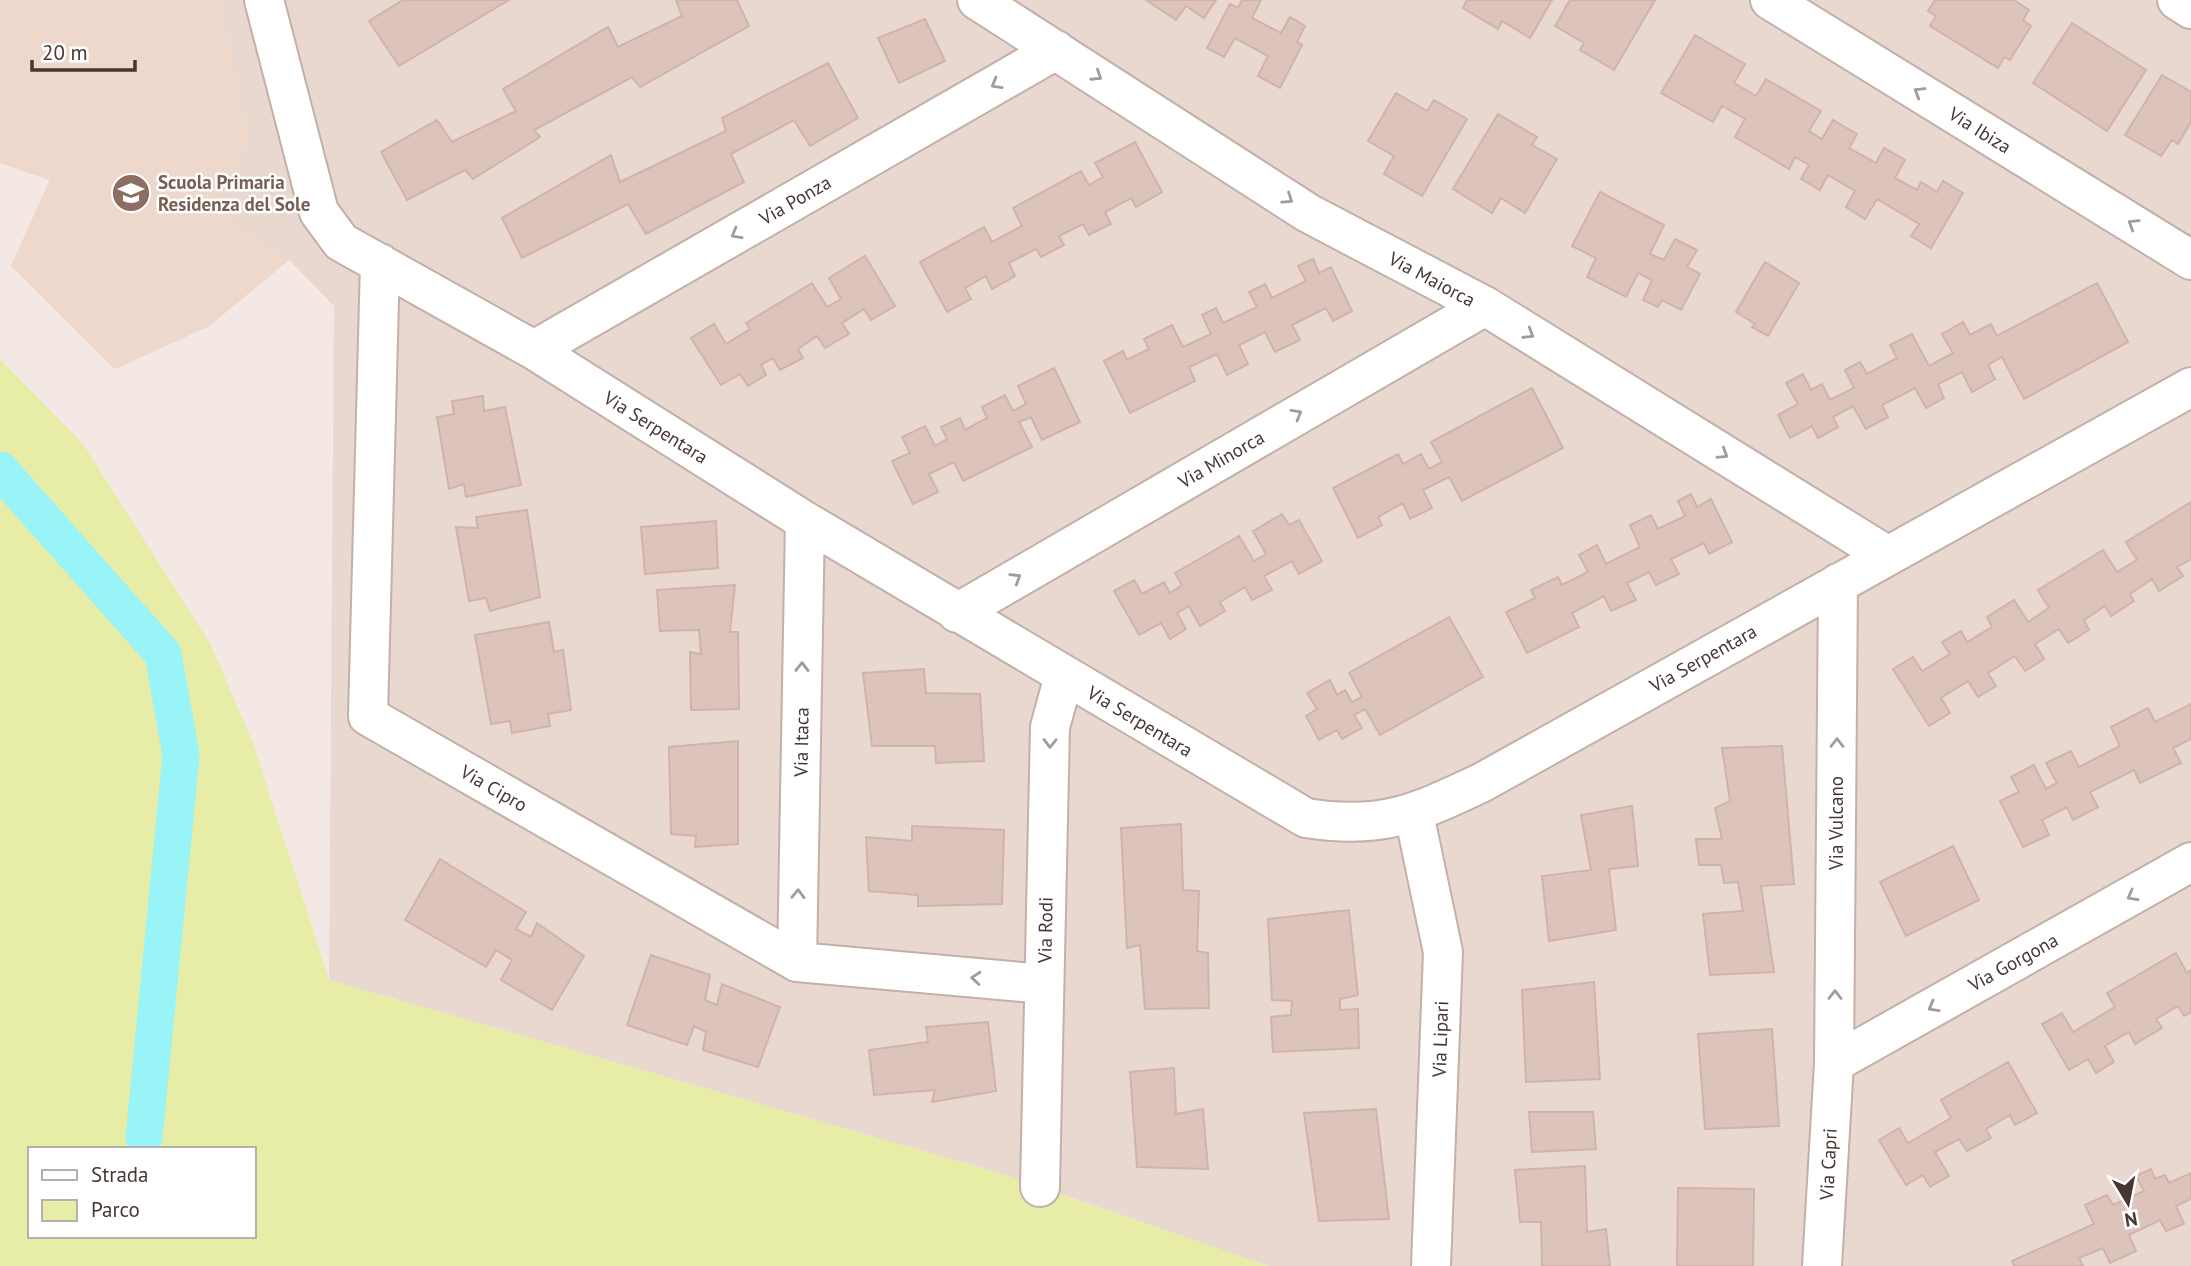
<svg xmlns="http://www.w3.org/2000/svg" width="2191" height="1266" font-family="'PT Sans',sans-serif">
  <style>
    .residential { fill: #e8d8d0 }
    .education { fill: #eed7cb }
    .green { fill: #e7eca7; fill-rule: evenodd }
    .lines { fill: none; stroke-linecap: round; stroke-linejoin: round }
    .canal { stroke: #98f4f7; stroke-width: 37 }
    .building { fill: #dcc4bd; stroke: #d1b3aa; stroke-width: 2 }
    .minor-casing { stroke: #c3b0a8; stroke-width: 42 }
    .minor { stroke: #fff; stroke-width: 38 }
    .oneway { stroke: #a29b99 }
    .labels { text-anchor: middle; stroke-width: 5; stroke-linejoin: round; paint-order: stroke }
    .street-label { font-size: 19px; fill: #463733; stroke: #fff }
    .education-label { font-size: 19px; font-weight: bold; fill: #785e54; stroke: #fff; text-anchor: start }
  </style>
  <rect width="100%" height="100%" fill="#f3e8e3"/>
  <!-- residential -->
  <path class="residential" d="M0,0H2191V1266H1269L1000,1173L329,980L334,306L289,260L209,326L115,369L11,266L50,180L0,163Z"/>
  <!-- education -->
  <path class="education" d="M0,0H220L250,141L211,206L289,260L209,326L115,369L11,266L50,180L0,163Z"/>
  <!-- green -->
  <path class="green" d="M0,359L83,444L211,645L253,743L329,980L1000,1173L1269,1266H0ZM30,1149H254V1236H30Z"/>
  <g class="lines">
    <!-- canal -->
    <path class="canal" d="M0,470L163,654L181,755L144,1138"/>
  </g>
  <!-- building -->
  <path class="building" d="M403,0H509L399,66L369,21Z
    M676,0H737L749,26L640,87L632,77L534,130L540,137L473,179L465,170L407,200L381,152L437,120L452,142L516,111L503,89L608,27L618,47L682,16Z
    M1146,0H1216L1204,18L1186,6L1176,20Z
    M1242,0H1261L1252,18L1281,33L1290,17L1305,26L1297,42L1302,45L1280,88L1258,76L1268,56L1235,38L1224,57L1207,48L1230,4L1238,8Z
    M1467,0H1552L1530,38L1502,21L1498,29L1463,8Z
    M1570,0H1655L1614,70L1580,50L1584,43L1555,26Z
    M1935,0H2014L2029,10L2023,20L2031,26L2010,60L2004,57L1998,68L1930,26L1936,16L1928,11Z
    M925,19L945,61L899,83L878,38Z
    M2072,23L2146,70L2107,131L2033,83Z
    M1695,35L1745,64L1734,83L1756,96L1766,79L1821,111L1809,131L1822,139L1833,120L1857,134L1849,148L1876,163L1884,148L1905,160L1895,178L1917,190L1921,182L1937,192L1943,181L1963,193L1931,248L1911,236L1919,224L1877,199L1865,219L1846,207L1855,191L1828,175L1820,190L1801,179L1809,165L1795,157L1789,169L1735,137L1745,119L1722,106L1713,122L1661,93Z
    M828,63L858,118L810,146L794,120L731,154L744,182L646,234L628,204L522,258L502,218L611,155L620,182L726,131L722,118Z
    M2162,75L2191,92V122L2178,144L2172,140L2161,156L2125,135Z
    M1396,93L1427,111L1434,100L1467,119L1422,196L1384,174L1394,156L1368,141Z
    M1498,114L1537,137L1532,145L1557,159L1525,213L1501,198L1492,213L1453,189Z
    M1135,142L1162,192L1136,207L1131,198L1105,212L1111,224L1089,235L1083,224L1059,236L1064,245L1041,257L1036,249L1009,263L1015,276L992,289L986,276L965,288L971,299L947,312L920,262L984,227L992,242L1022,226L1013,208L1081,171L1089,185L1103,177L1095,163Z
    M1600,192L1664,225L1650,254L1664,260L1675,239L1697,250L1687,267L1700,274L1681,310L1662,300L1658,307L1643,300L1652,280L1638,273L1626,297L1587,277L1596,258L1572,246Z
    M865,256L895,306L871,320L864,309L842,323L849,334L825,348L817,336L798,349L803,358L780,370L773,358L761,365L766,375L748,386L740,374L721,385L691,338L714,324L726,344L750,329L746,323L812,283L827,307L841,299L829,278Z
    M1313,259L1319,273L1331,267L1352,311L1333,321L1326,308L1292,325L1300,340L1275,352L1265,332L1239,345L1248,364L1227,375L1217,354L1189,367L1195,381L1130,413L1104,361L1123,351L1127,360L1149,349L1144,339L1172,325L1183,347L1211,334L1202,315L1216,308L1223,323L1257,307L1249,292L1265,284L1272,298L1306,281L1298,266Z
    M1765,262L1799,283L1768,336L1752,327L1755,324L1736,312Z
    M2097,283L2128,342L2024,399L2002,357L1988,365L1995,379L1972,392L1962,372L1938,384L1944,398L1926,408L1915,388L1882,405L1888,417L1866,429L1853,406L1833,417L1838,427L1818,438L1812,426L1790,438L1778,415L1798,404L1786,383L1803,374L1811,390L1822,384L1830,400L1854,388L1845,370L1860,362L1867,374L1897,358L1890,345L1912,334L1929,366L1953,353L1942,334L1963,322L1970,335L1991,324L1997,336Z
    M1054,368L1080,422L1042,440L1031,417L1019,422L1032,447L963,481L954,462L929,474L938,492L913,504L892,461L910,453L902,437L925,426L935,446L947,439L941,427L960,418L965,430L987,418L982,407L1005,395L1013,411L1026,404L1018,386Z
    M1532,388L1563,448L1462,501L1449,477L1423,490L1432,508L1410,519L1403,503L1378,517L1382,525L1358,538L1333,488L1398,454L1403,464L1421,454L1429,469L1442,462L1431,442Z
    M483,396L484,411L505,407L521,485L466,497L464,484L449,489L437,417L454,414L452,401Z
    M1691,494L1697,507L1711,499L1732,542L1709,554L1704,543L1671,559L1679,574L1656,585L1649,572L1627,583L1636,600L1611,611L1604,596L1572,613L1579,627L1527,653L1506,612L1535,598L1531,590L1558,577L1562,585L1588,572L1579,555L1597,545L1606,564L1640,547L1630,525L1651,515L1658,529L1685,516L1678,501Z
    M2191,502V559L2177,567L2183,576L2159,591L2152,579L2130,594L2134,601L2111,616L2105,606L2084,620L2089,630L2068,643L2059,629L2035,644L2044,659L2025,671L2015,656L1988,673L1996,686L1978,697L1968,681L1941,698L1950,713L1929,726L1893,669L1913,657L1922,671L1950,654L1942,642L1961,631L1967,642L1992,627L1987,617L2014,600L2028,622L2049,608L2038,590L2103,550L2117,572L2137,560L2126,542Z
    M527,510L540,597L490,611L486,598L469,601L456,527L478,528L476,517Z
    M1282,514L1289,525L1299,520L1322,561L1299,574L1292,561L1264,576L1272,590L1252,600L1245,587L1220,602L1225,611L1200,626L1189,606L1177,613L1186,629L1170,639L1161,623L1139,635L1114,591L1134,580L1142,594L1164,582L1170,593L1182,585L1175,573L1239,536L1254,561L1266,554L1253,531Z
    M716,521L718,568L645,574L641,527Z
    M735,585L730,632H738L739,709L691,710L690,652L701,654L699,630L660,631L657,590Z
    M1449,617L1483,677L1380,735L1365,709L1354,715L1362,728L1342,739L1337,730L1319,740L1306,716L1317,709L1307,693L1330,680L1337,695L1345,690L1352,702L1362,697L1349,673Z
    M549,622L554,652L563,650L571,710L548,714L550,726L512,733L510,721L491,724L475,635Z
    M924,669L926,693L980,694L984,761L936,763L935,746H872L863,673Z
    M2191,704V739L2173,748L2181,763L2140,783L2134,770L2090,792L2098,807L2073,820L2067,807L2042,820L2049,835L2023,847L2000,801L2019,792L2011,777L2034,765L2046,789L2057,783L2046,763L2071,751L2079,767L2120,746L2111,727L2148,708L2155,722Z
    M738,741V844L695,847L696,836L671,834L669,747Z
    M1782,746L1794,884L1761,886L1774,972L1710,975L1703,914L1743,911L1738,882L1724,883L1721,865H1699L1696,839H1722L1715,808L1730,801L1722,748Z
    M1632,806L1638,866L1609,869L1616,930L1549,941L1542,876L1591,870L1581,815Z
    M1181,824L1183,890L1199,891L1197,951L1208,953L1209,1008L1145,1009L1140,945L1127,948L1121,828Z
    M912,826L1004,830L1002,904L918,906V895L869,891L866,837L912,841Z
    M1953,846L1979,900L1906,936L1880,882Z
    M440,859L526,912L516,929L531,937L537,923L584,956L552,1010L501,980L512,960L496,950L486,967L405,920Z
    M1349,910L1358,995L1340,999V1010L1358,1009L1359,1048L1273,1052L1271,1017L1291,1015L1292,1001L1272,1000L1268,919Z
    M2176,953L2187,973L2191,970V1012L2184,1016L2178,1006L2156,1019L2162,1028L2135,1044L2129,1032L2105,1046L2114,1062L2096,1073L2088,1059L2069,1070L2042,1024L2062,1013L2073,1032L2115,1007L2107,993Z
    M651,955L710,975L705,1000L717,1005L722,984L780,1007L758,1067L703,1050L706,1032L694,1026L687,1045L627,1025Z
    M1594,982L1600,1079L1526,1082L1522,990Z
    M988,1022L996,1091L932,1102L935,1090L874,1095L869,1050L928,1042L926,1027Z
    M1772,1029L1779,1126L1705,1129L1698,1034Z
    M2008,1062L2037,1113L2015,1125L2010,1115L1986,1129L1991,1138L1967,1151L1959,1139L1935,1152L1949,1176L1930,1187L1923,1175L1906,1185L1879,1140L1899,1128L1908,1143L1951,1118L1941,1100Z
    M1174,1068L1176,1114L1203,1109L1208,1169L1137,1167L1130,1072Z
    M1376,1109L1389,1219L1319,1221L1304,1113Z
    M1529,1112H1593L1596,1149L1532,1152Z
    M1585,1166L1587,1232L1606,1229L1610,1266H1542L1541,1222H1520L1515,1170Z
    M2151,1169L2155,1179L2165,1175L2169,1183L2191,1173V1199L2176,1206L2184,1224L2166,1231L2160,1220L2129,1235L2136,1251L2110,1263L2103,1248L2079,1258L2083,1266H2014L2012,1261L2094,1224L2085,1205L2107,1195L2113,1205L2144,1191L2136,1176Z
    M1678,1188L1754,1189L1753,1266H1677Z"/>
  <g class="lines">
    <!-- minor casing -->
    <g class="minor-casing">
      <path id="minor" d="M264,0L319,212L341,242L534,350L805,521L1306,818C1381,830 1415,814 1481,783L2191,387
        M977,0L1308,213L1485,306L1888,556
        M1770,0L2191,260
        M2177,0L2191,9
        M380,263L368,716L797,962L1044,984
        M534,350L1056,50
        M957,613L1485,306
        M1414,814L1443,952L1431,1266
        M797,962L805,521
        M1834,1063L2191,862
        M1040,1187L1050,727L1064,676
        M1822,1266L1834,1063L1838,583"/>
    </g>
    <!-- minor -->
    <use href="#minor" class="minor"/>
  </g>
  <!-- one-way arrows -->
  <defs><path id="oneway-chevron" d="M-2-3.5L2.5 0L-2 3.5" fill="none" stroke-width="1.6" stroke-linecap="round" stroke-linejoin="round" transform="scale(1.75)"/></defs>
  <g class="oneway">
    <use href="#oneway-chevron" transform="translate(1097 76) rotate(33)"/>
    <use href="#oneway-chevron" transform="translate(996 84) rotate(150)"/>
    <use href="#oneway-chevron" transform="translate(1919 92) rotate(-148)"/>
    <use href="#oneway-chevron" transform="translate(1288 199) rotate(34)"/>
    <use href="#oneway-chevron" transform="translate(2133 224) rotate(-148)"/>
    <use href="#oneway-chevron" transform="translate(736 234) rotate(150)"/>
    <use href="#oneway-chevron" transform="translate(1529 334) rotate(32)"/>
    <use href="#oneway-chevron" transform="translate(1297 414) rotate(-30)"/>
    <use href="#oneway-chevron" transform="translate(1723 454) rotate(32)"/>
    <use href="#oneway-chevron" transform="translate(1016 578) rotate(-32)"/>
    <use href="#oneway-chevron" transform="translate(802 667) rotate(-89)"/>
    <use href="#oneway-chevron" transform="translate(1050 743) rotate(91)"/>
    <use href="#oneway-chevron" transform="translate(1837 743) rotate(-90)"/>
    <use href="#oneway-chevron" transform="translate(798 894) rotate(-89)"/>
    <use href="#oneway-chevron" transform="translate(2132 896) rotate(151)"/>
    <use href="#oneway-chevron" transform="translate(976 978) rotate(-175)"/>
    <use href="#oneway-chevron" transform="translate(1835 995) rotate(-90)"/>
    <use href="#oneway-chevron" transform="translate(1933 1007) rotate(151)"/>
  </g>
  <!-- icons -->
  <defs>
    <g id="school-disc" transform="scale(2.0125)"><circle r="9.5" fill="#8d6e63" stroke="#fff"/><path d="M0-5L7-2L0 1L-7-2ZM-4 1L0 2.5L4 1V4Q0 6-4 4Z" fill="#fff"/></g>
  </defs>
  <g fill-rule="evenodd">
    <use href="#school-disc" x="131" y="193"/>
  </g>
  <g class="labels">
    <!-- street labels -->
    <g class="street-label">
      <text transform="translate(1980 130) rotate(32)" y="7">Via Ibiza</text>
      <text transform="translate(795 200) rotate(-30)" y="7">Via Ponza</text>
      <text transform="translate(1432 279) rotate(28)" y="7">Via Maiorca</text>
      <text transform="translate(656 427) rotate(32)" y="7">Via Serpentara</text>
      <text transform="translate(1221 459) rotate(-30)" y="7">Via Minorca</text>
      <text transform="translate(1703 658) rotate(-29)" y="7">Via Serpentara</text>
      <text transform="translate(1140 721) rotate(31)" y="7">Via Serpentara</text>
      <text transform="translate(801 742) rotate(-89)" y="7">Via Itaca</text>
      <text transform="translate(494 788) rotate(30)" y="7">Via Cipro</text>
      <text transform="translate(1836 823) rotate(-90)" y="7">Via Vulcano</text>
      <text transform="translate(1045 930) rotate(-89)" y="7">Via Rodi</text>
      <text transform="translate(2013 962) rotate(-29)" y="7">Via Gorgona</text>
      <text transform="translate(1440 1039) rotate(-88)" y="7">Via Lipari</text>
      <text transform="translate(1828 1164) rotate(-87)" y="7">Via Capri</text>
    </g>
    <!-- education labels -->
    <g class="education-label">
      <text x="158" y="189">Scuola Primaria<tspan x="158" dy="22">Residenza del Sole</tspan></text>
    </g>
  </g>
  <!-- legend -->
  <rect x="28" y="1147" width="228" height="91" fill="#ffffff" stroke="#b5afad" stroke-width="2"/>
  <rect x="42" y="1170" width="35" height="10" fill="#ffffff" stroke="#b5afad" stroke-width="2"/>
  <text x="91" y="1182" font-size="21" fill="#463733">Strada</text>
  <rect x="42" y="1200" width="35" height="21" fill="#e7eca7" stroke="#b5afad" stroke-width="2"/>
  <text x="91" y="1217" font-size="21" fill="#463733">Parco</text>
  <!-- north arrow -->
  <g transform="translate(2128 1203) rotate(170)" stroke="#ffffff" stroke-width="5" paint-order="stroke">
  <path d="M0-5L12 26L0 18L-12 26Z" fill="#463733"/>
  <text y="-10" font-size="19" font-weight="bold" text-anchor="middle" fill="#463733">N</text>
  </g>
  <!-- scale -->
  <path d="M32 60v10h103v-10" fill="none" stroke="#463733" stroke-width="3.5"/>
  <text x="42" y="60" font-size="21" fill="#463733" stroke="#ffffff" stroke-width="5" paint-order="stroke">20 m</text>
</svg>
